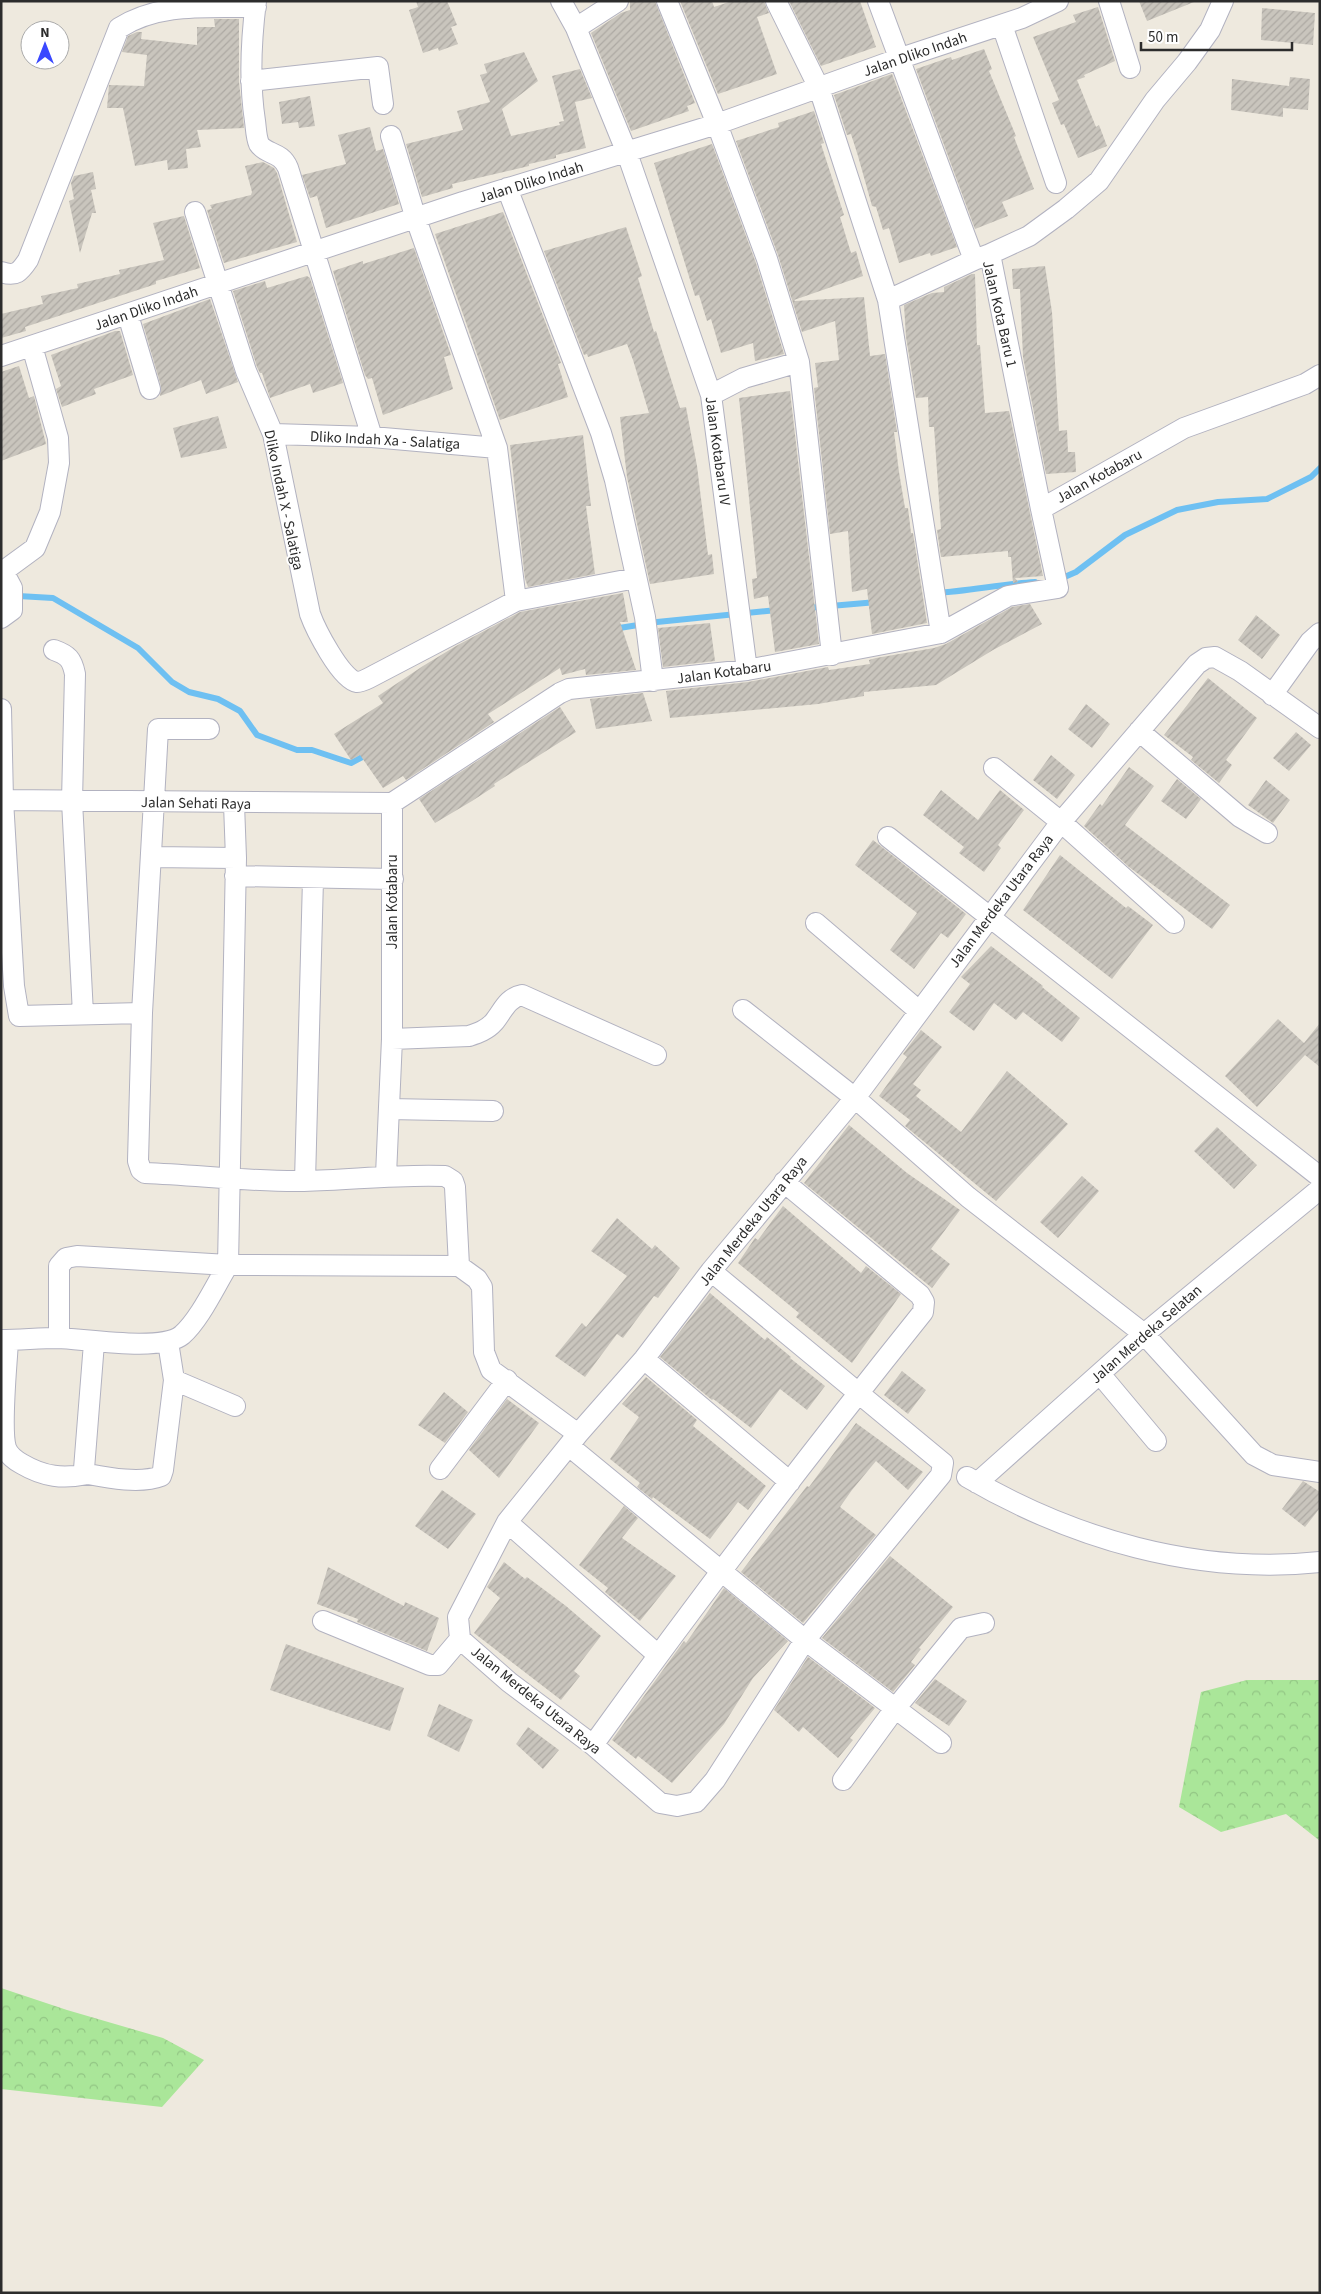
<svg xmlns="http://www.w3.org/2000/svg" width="1321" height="2294" font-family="'Source Sans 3',sans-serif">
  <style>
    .forest { fill: url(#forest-crowns) }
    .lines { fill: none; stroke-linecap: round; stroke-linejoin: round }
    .stream { stroke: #6ec0f2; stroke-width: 6 }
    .building { fill: url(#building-hatch) }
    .minor-casing { stroke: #b2b2c0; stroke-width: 22 }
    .minor { stroke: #fff; stroke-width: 20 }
    .labels { text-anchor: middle; stroke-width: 4; stroke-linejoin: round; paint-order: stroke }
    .street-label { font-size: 15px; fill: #2c2c2c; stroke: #fff }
  </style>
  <defs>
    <pattern id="forest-crowns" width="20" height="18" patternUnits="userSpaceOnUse" patternTransform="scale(1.25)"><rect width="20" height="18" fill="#aae699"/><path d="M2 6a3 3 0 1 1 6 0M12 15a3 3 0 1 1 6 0" fill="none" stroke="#92c584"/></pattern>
    <pattern id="building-hatch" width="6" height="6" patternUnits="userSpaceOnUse" patternTransform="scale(1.25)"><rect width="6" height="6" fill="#c9c5bd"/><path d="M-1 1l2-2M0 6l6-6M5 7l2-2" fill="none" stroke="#ada9a3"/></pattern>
  </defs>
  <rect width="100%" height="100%" fill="#eee9de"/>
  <!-- forest -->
  <path class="forest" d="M1247,1680H1320V1841L1286,1814L1221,1832L1179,1807L1201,1692Z
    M1,1988L67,2010L163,2038L204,2060L162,2107L1,2089Z"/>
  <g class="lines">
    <!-- stream -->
    <path class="stream" d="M1060,579L1076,572L1125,535L1177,510L1218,502L1267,499L1311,477L1320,468
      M936,593C969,591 1002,584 1035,582
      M1,595L53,598L138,648L172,682L189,692L218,699L240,711L257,735L297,750H312L351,763L368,754
      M807,608L877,602
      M613,629L657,622L777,610"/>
  </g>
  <!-- building -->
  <path class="building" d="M416,1H447L457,25L451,27L458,44L439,51L438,48L423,53L409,10L418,7Z
    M630,1H655L695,103L687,106L689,111L631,131L591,33L621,13L630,10Z
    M680,1H712L714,7L732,1H764L769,13L757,17L777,74L718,94Z
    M789,1H860L876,47L821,66Z
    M1139,1H1194V2L1147,21Z
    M1098,7L1115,61L1084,75L1085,77L1077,80L1096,127L1099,125L1107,146L1078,158L1064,124L1061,125L1052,103L1059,100L1033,37L1076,22L1073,15Z
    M1262,8L1315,13L1313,45L1261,40Z
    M214,19H239V82L244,128L197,130L201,147L186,149L188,168L168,170L167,160L135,166L123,108H107L109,85L144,86L147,55L122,52L128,36L137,32H142L141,39L197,45V27H215Z
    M984,49L992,69L989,71L1016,136L1014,137L1034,189L1002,202L1008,216L975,229L916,69L951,57L952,60Z
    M524,52L538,81L502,109L511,136L560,125L559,122L564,121L552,76L580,69L592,98L575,102L586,148L556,155V158L529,164V166L452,184L453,188L422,197L406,144L463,130L457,111L490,102L480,75L487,73L484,64Z
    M892,74L957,247L931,256L930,253L899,263L889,228L883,230L876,207L872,206L858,156L851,134L847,135L834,95Z
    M1290,77L1310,79L1308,110L1283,108V117L1231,110L1232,79L1289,86Z
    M310,96L315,126L299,128L298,122L282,124L279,102Z
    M814,111L824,143L821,144L844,215L840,217L851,253L856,251L863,276L794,300L795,301L864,297L870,356L885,354L897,432H894L899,472L905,508H908L911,533H913L927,623L872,634L867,589L852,592L848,531L830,534L814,388L818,387L815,363L839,360L835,321L802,332L778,255L736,141L779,127L778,123Z
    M370,127L376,151L383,149L399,204L326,228L317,196L310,198L302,175L346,164L338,135Z
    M712,144L756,263L784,354L755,361L753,343L721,353L711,319L707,321L699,295L695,296L654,163Z
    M263,162L274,168L277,173L297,242L224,263L207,210L212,209L210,205L251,195L252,192L245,166Z
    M93,172L96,189L91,190L96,213H92L80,253L69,201L74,199L71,183L74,176Z
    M503,212L561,363L558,364L568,397L500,420L435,234Z
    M184,216L200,268L156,281V284L25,327L26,331L1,338V314L43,304L41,296L78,288L77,284L120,274L119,270L164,260L153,223Z
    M626,227L642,276L638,278L654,332L656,331L680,408L686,407L697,466L708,555L712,554L714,574L650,584L627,477L620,417L649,413L633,360L627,344L588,357L587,354L584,355L544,251Z
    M414,248L451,355L444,357L453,389L383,415L372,378L368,379L365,375L333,271L363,261V264Z
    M1045,266L1052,312L1059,431L1067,430L1068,452H1075L1076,472L1046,474L1023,357L1020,289H1013L1012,269Z
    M972,274H975L977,345H980L985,413L1009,411L1043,576L1015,578L1018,582L1013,583L1011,557H1008V551L941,557L937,530L941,529L934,427H929L928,397L916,398L906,337L904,305L932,293L944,292V287Z
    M307,276L310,278L343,383L313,393L310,384L270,398L262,373H260L257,367L233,291L265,281L267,288Z
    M210,299L238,382L206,394L201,380L160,396L161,386L143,324Z
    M115,331H120L133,375L94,389L96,394L62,407L56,389L61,386L51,355Z
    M19,366L29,398L34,396L46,444L1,461V372Z
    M790,391L819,644L775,652L768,596L754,599L752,579L757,578L739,398Z
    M218,416L227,448L181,458L173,428Z
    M583,435L591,506H586L595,574L528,587L525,579L510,445Z
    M623,593L628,622H620L636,670L586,675L585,669L562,675L560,668L488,714L494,722L406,780L403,776L383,788L360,755L351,760L334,734L383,703L378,696L423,666L456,646L520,612Z
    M1030,604L1042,624L993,650L936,685L864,692V696L818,704L670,718L666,691L748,682L828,667L829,670L870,664L869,660L876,658L934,648L946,644L1012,607Z
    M1256,615L1280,635L1262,659L1238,640Z
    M710,623L715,661L663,667L658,628Z
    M1208,678L1257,718L1226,760L1232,765L1219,783L1191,760L1193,757L1164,735Z
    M643,693L652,721L596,729L590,699Z
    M1086,704L1110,724L1092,748L1068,729Z
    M560,707L576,732L494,784L495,786L472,801L435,823L419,799Z
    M1296,732L1311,745L1289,771L1273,758Z
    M1051,755L1075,775L1057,799L1033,780Z
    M1129,767L1154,786L1125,825L1230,905L1212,929L1129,867L1084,826L1100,804L1102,806Z
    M1177,779L1201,799L1186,819L1161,801Z
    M1266,780L1290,800L1273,823L1248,805Z
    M941,790L978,820L1000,790L1024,810L998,845L1001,848L984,872L959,853L964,847L923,815Z
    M873,840L966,914L948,938L941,933L914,969L890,950L917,913L855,865Z
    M1060,855L1126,908L1128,906L1153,925L1112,979L1023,910Z
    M991,946L1043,986L1042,987L1080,1018L1062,1042L1023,1012L1016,1020L994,1003L974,1031L949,1012L970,984L961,977Z
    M1278,1019L1304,1043L1320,1023V1067L1305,1055L1257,1107L1225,1076Z
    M921,1030L942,1047L913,1084L921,1090L916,1096L961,1132L1007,1071L1068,1124L996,1201L905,1126L910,1120L879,1096L907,1057L903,1054Z
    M849,1125L907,1173L960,1210L931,1249L950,1264L932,1288L804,1183Z
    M1217,1127L1257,1165L1234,1189L1194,1151Z
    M1082,1176L1099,1191L1058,1238L1040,1222Z
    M783,1206L861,1273L866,1266L901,1294L852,1363L796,1317L799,1313L738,1263L755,1238L758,1240Z
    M617,1218L652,1249L655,1245L680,1268L658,1298L654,1296L623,1338L617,1334L585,1377L555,1356L582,1323L586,1327L627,1276L591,1251Z
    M710,1293L765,1340L767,1337L791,1357L790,1358L825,1386L807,1410L780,1389L751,1428L716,1401L713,1399L712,1400L660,1357Z
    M902,1371L926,1390L908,1414L884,1395Z
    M646,1377L697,1420L693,1426L766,1486L748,1510L738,1502L710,1539L653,1497L652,1499L637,1487L640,1483L610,1459L639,1417L622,1404Z
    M444,1392L468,1412L445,1443L418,1425Z
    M507,1399L539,1423L499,1478L469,1450Z
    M856,1423L923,1472L908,1490L876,1461L852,1490L840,1507L876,1535L803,1623L741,1572L807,1486L809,1487Z
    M1303,1481L1320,1492V1508L1305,1527L1282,1509Z
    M442,1490L476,1514L448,1549L415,1526Z
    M624,1506L638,1518L622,1538L676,1576L640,1621L605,1592L608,1588L579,1565Z
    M890,1556L953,1607L919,1648L921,1649L911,1662L915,1665L893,1692L822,1638Z
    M504,1562L525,1579L527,1577L566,1606L601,1636L574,1671L580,1676L561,1700L474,1633L500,1598L487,1587Z
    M328,1567L404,1606L405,1602L439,1618L427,1651L357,1622L358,1619L317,1604Z
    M724,1588L788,1641L753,1678L724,1724L672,1783L638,1756L636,1759L612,1740L684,1641L686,1643Z
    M286,1644L404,1688L390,1731L270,1690Z
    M808,1657L875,1708L850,1738L853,1740L838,1758L803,1727L799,1732L774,1710Z
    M935,1679L967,1701L949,1726L915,1703Z
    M439,1704L473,1720L459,1752L427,1736Z
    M528,1727L559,1750L543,1769L516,1744Z"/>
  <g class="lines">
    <!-- minor casing -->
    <g class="minor-casing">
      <path id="minor" d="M256,1C251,41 249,82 255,121C256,128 256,137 259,144C266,155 281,151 288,168L372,437
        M561,1L576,28L627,153L711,395L747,670
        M667,1L717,124L767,259L799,362L832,655
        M776,1L819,88L888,300L941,633
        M878,1L974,260L990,254L1041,509
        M1109,1L1130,68
        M1002,25L1056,183
        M576,28L618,1
        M251,81L378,67L383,104
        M391,136L416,219L497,448L516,601
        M507,188L601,433L615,480L645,617L653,681
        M195,212L246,371L273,434L310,614C315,628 341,680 357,682C361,682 365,680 369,678L516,601L636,578
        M990,254L1029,236L1066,209L1099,181L1155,100L1187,62L1210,30L1223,1
        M1,272C16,277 20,272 28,260L119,28C160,2 208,8 256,7
        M888,300L974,260
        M128,315L150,389
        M1,356L463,202L717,124L898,59L1022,18L1058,1
        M711,395L744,378L799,362
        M273,434L372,437L497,448
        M1,573L35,548L50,512L59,463L58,438L32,346
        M1,618L12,610V588L4,573
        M54,650C68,655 72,659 75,674L72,801L83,1014
        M1272,695L1310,642L1320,633
        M1,709L3,800L14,986L19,1016L142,1013L138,1161L141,1170L145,1173C198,1175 251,1182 304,1181C351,1180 398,1174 445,1176L453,1181L455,1187L459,1266
        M1139,731L1240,817L1267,833
        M994,768L1061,822L1174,923
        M1,800L392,803
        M888,837L1320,1177
        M152,857L236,858
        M235,876L393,879
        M816,923L919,1011
        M743,1010L855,1098L968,1197L1144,1334L1254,1455L1273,1465L1320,1472
        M142,1013L158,729H209
        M392,1039L469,1036C478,1033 487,1030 494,1022C503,1011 507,998 522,995L656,1055
        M389,1109L493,1111
        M386,1175L392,1039V803L560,693L569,689L747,670L941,633L1008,596L1058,588L1041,509L1184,428L1305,384L1320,375
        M305,1181L313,879
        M711,1271L943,1463L941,1475L805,1640L941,1743
        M59,1338V1266L66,1258L77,1256L228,1265L236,858L234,804
        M1,1340C20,1340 39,1338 58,1338C85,1339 162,1352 182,1335C200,1319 215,1286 228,1265L459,1266L477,1279L482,1287L484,1352L491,1370L578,1434
        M8,1340C7,1364 0,1429 6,1448C9,1456 15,1460 22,1464C44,1477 63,1479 88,1474
        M94,1343L84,1469L88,1474C109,1478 141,1484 161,1476L163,1470L174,1380L168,1342
        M644,1359L790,1482
        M1100,1374L1156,1441
        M174,1380L235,1406
        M569,1446L805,1640L715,1780L696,1802L677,1806L660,1803L593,1745L509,1682L460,1639L458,1617L507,1522L578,1434L644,1359L711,1271L855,1098L1061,822L1197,664L1206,658L1215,657L1240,671L1320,728
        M440,1469L507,1380
        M967,1477C1073,1539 1196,1575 1320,1562
        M977,1483L1144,1334L1320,1189
        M507,1522L658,1655
        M323,1621L430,1665H438L460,1639
        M593,1745C699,1598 810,1453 923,1312L924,1302L920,1295L784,1182
        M843,1780L894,1710L961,1628L984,1623"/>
    </g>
    <!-- minor -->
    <use href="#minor" class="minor"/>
  </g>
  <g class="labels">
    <!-- street labels -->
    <g class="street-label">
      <text transform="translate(915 54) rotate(-19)" y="5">Jalan Dliko Indah</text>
      <text transform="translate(531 182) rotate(-17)" y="5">Jalan Dliko Indah</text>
      <text transform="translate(146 308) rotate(-19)" y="5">Jalan Dliko Indah</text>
      <text transform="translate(1000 314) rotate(77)" y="5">Jalan Kota Baru 1</text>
      <text transform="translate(385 440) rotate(3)" y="5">Dliko Indah Xa - Salatiga</text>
      <text transform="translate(718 451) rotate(82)" y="5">Jalan Kotabaru IV</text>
      <text transform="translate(1099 476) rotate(-29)" y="5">Jalan Kotabaru</text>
      <text transform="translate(284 500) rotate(78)" y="5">Dliko Indah X - Salatiga</text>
      <text transform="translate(724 672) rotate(-8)" y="5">Jalan Kotabaru</text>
      <text transform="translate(196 803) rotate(1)" y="5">Jalan Sehati Raya</text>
      <text transform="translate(1001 901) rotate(-53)" y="5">Jalan Merdeka Utara Raya</text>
      <text transform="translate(392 902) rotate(-90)" y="5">Jalan Kotabaru</text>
      <text transform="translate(753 1221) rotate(-51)" y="5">Jalan Merdeka Utara Raya</text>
      <text transform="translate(1146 1334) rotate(-41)" y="5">Jalan Merdeka Selatan</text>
      <text transform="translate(536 1700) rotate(39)" y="5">Jalan Merdeka Utara Raya</text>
    </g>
  </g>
  <!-- border -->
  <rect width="1321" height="2294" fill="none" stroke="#2c2c2c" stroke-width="5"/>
  <!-- north arrow -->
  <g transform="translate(45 45)"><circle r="24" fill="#ffffff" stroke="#ababab"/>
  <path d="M0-4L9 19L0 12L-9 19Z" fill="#3a48ff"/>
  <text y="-8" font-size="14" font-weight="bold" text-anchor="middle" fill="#2c2c2c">N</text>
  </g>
  <!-- scale -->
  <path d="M1141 42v8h151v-8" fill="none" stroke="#2c2c2c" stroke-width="2.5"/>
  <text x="1148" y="42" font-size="15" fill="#2c2c2c" stroke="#ffffff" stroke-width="4" paint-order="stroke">50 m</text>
</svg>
